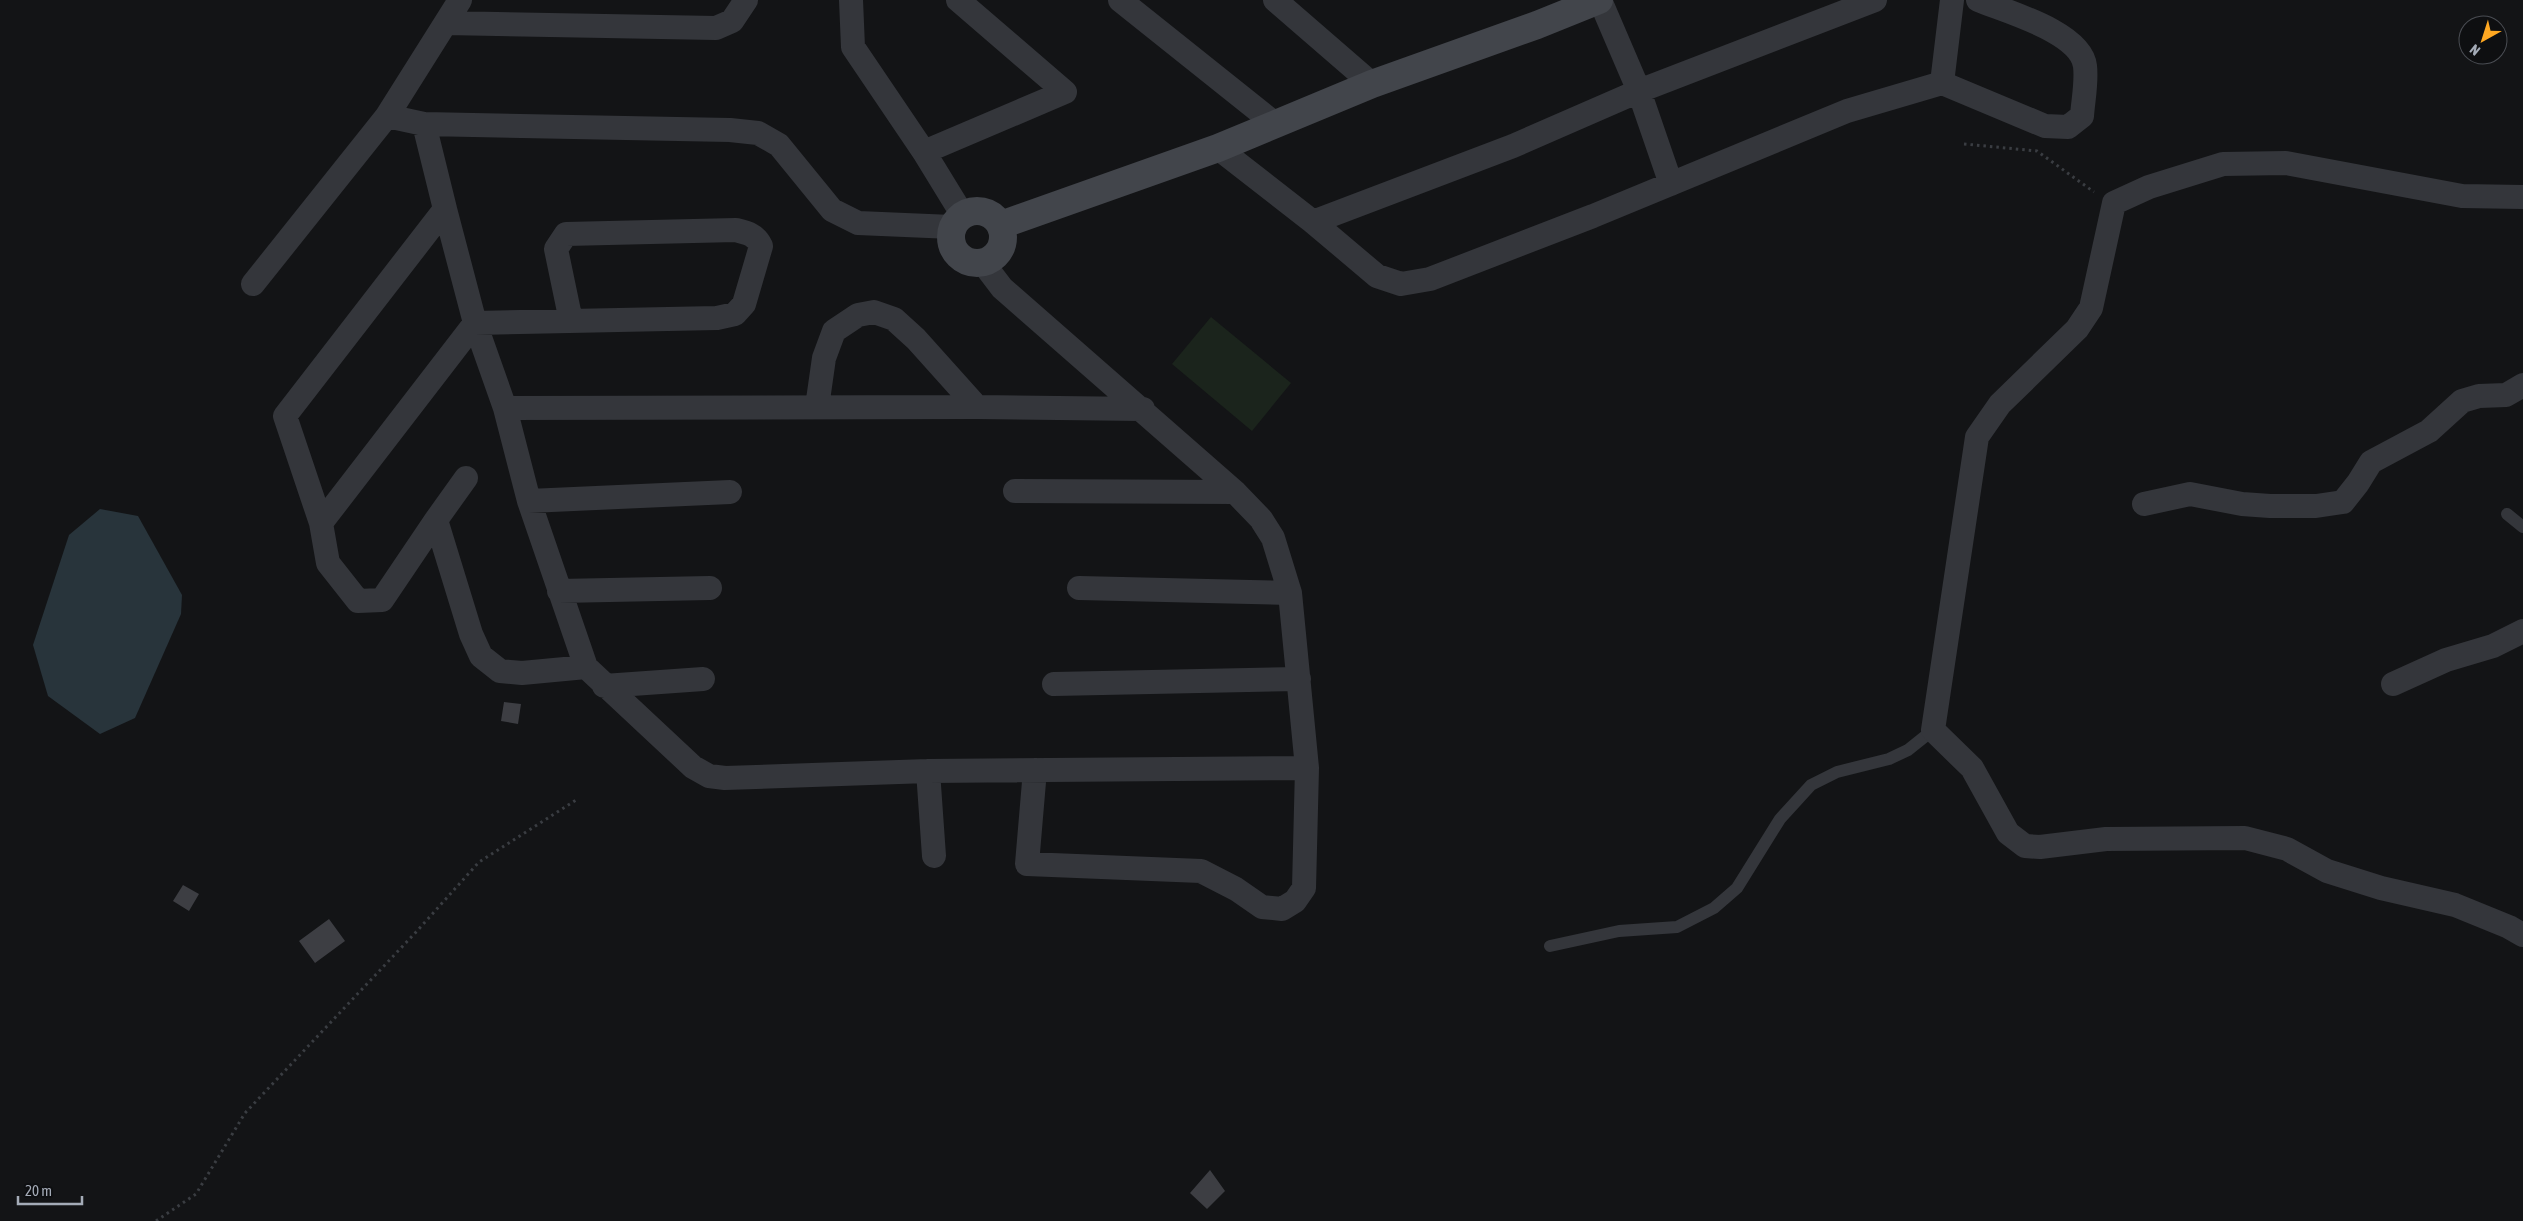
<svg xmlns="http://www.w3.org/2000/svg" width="2523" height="1221" font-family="'Asap Condensed',sans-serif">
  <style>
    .green { fill: #1b241c }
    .water { fill: #28343b }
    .building { fill: #3d3e43 }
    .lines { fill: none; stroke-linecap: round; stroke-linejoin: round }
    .path { stroke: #3a3d42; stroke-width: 3; stroke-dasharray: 2.5 4; stroke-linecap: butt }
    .lane { stroke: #34363b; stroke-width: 12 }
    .street { stroke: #34363b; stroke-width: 24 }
    .secondary { stroke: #42454b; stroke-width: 28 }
  </style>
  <rect width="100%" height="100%" fill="#131416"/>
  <!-- green -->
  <path class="green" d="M1211,317L1291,383L1252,431L1172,364Z"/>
  <!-- water -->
  <path class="water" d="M100,509L138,516L182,595L181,614L135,718L100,734L48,696L33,645L69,535Z"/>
  <!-- building -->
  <path class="building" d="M504,702L521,704L518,724L501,721Z
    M183,885L199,894L189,911L173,901Z
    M329,919L345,941L315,963L299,941Z
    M1210,1170L1225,1191L1207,1209L1190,1193Z"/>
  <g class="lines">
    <!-- path -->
    <path class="path" d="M1964,144L2037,151L2094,192
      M156,1221L196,1194L245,1113L417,931L479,862L576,800"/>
    <!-- lane -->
    <path class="lane" d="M2507,514L2523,527
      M1550,946L1619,931L1677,927L1714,908L1737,888L1780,819L1811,785L1837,772L1889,759L1908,750L1933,730"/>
    <!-- street -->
    <path class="street" d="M851,0L853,47L924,152L962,214
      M1120,0L1274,123
      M1275,0L1372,84
      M1600,0L1639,91L1671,184
      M1952,0L1942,83L2045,126L2068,127L2082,116C2083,101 2087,82 2085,66C2081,32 2007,12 1978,0
      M446,23L716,28L732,21L746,0
      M387,116L424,124L730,130L758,133L779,145L832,210L858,223L952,227
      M424,124L445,209
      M1218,148L1313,222L1377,276L1401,284L1430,279L1593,216L1847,111L1942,83
      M924,152L1065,92L958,0
      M2523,197L2462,196L2286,163L2223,164L2149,187L2114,203L2091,308L2077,329L2000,404L1977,437L1933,730L1972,768L2008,833L2025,846L2040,847L2106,839L2245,838L2287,849L2327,871L2381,888L2455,905L2509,927L2523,935
      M1313,222L1513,146L1639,91L1875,0
      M983,263L1002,288L1235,492L1261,519L1273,538L1290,593L1307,768L1304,888L1295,901L1282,909L1262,907L1236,889L1201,871L1027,864L1035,770
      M253,284L387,116L460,0
      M817,407L824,358L834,331L858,315L874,312L894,319L916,339L977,407
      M505,408L977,407L1143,409
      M1015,491L1235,492
      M529,501L730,492
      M2144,504L2190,494L2242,504L2270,506H2316L2343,502L2358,483L2371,462L2429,431L2462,401L2479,396L2506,395L2523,385
      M436,520L466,478
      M321,523L475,323L717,318L735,314L744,304L761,246C756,235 748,233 736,230L566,234L556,249L571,321
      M1079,588L1290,593
      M559,591L710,588
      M586,667L522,673L500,671L481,656L471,634L436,520L382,600L358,601L328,563L321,523L285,416L445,209L475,323L505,408L529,501L586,667L693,767L709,776L725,778L928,771L1307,768
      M1054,684L1299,679
      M2393,684L2446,660L2493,646L2523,631
      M604,686L703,679
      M928,771L934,856"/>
    <!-- secondary -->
    <path class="secondary" d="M951 237a26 26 0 1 1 52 0a26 26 0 1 1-52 0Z
      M1001,225L1218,148L1372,84L1537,25L1599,0"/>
  </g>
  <!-- north arrow -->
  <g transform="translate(2483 40) rotate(219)"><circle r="24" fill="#0e0f11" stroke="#4a4d53"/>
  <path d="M0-4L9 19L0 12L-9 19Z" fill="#ffa822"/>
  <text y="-8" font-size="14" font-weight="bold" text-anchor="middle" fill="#a4abb7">N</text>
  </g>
  <!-- scale -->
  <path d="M18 1196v8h64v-8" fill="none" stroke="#a4abb7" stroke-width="2.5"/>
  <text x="25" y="1196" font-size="15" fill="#a4abb7" stroke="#0e0f11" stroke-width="4" paint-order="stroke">20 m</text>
</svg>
